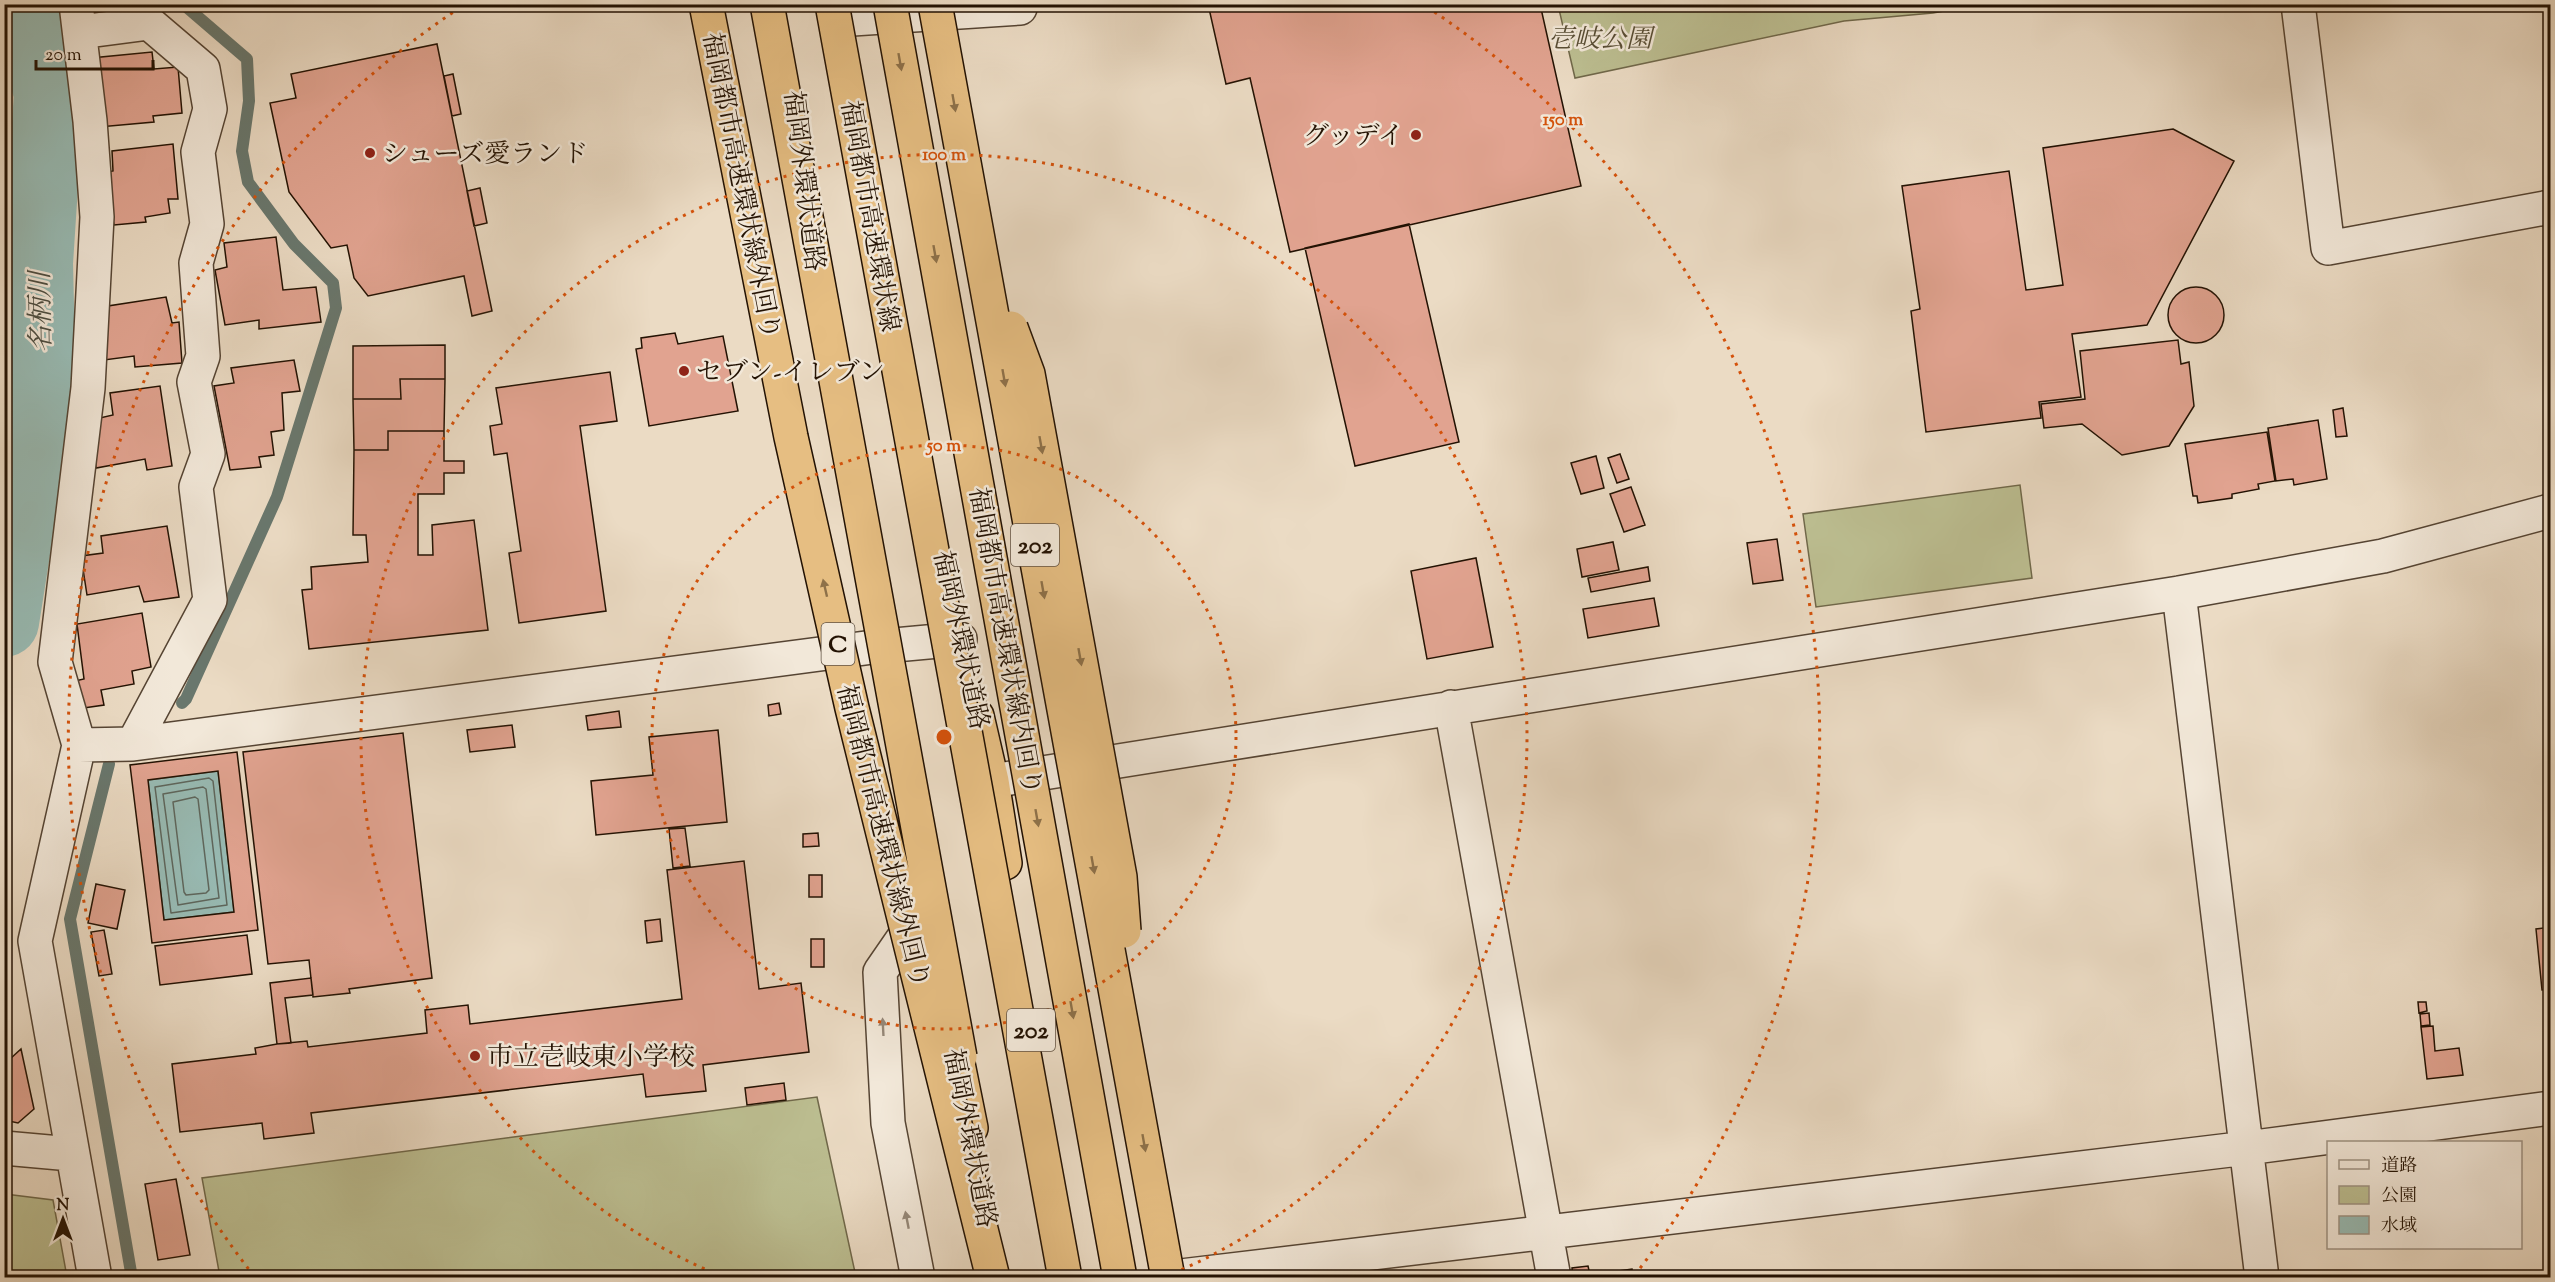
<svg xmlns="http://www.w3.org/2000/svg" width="2555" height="1282" font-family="'Sorts Mill Goudy','Noto Serif JP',serif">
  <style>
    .green { fill: #bcbe91; stroke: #70684a; stroke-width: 1.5 }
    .water { fill: #98bbb4; stroke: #69776d; stroke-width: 1.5 }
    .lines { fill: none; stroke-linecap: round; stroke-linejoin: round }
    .shore { stroke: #5e665c; stroke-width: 1.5 }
    .stream { stroke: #69776d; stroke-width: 12 }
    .river { stroke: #98bbb4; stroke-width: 70 }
    .building { fill: #e1a390; stroke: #231203; stroke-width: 1.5; fill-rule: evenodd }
    .minor-casing { stroke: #543; stroke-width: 36 }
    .trunk-casing { stroke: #231203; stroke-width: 36 }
    .minor { stroke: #f2e8d9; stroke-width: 33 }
    .trunk { stroke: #e6be82; stroke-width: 33 }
    .motorway-bridge-casing { stroke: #231203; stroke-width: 36; stroke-linecap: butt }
    .motorway-bridge { stroke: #e6be82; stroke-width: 33 }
    .oneway { fill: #8e7149 }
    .oneway2 { fill: #958879 }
    .ring { fill: none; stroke: #d4520b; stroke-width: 3; stroke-dasharray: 3 6 }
    .poi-dot { fill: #8f2418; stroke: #f2e8d9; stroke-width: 2 }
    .labels { text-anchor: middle; stroke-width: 5; stroke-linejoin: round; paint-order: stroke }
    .shield { fill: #f2e8d9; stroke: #615243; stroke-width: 1.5 }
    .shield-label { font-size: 24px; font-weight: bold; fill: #231203 }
    .park-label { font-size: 26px; font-style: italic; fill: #594e35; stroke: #f2e8d9 }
    .poi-label { font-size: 26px; fill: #231203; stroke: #f2e8d9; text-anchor: start }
    .street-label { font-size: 26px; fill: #231203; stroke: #f2e8d9 }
    .water-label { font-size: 27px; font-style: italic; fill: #4c4d41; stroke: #f2e8d9 }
    .centre { fill: #d4520b; stroke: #f2e8d9; stroke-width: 3 }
    .ring-label { font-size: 18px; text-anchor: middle; font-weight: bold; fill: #d4520b; stroke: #f2e8d9; stroke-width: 5; stroke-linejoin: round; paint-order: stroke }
  </style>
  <rect width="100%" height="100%" fill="#ebdbc4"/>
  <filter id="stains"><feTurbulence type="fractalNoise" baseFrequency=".00333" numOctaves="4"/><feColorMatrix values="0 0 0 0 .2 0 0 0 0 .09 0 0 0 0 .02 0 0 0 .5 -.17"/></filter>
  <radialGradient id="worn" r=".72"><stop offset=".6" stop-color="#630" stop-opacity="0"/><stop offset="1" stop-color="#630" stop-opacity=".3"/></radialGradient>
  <!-- green -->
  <path class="green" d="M1558,5V4L1977,5L1933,13L1844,21L1575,78Z
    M2020,485L2032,578L1816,607L1803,514Z
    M817,1097L856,1277H220L202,1178Z
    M5,1194L53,1200L67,1277H5Z"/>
  <!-- water -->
  <path class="water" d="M218,771L234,912L164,920L148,780Z"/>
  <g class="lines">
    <!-- shore -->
    <path class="shore" d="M209,778L213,781L227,905L171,913L155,787Z
      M203,787L206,789L219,898L178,905L163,794Z
      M195,797L198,799L209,890L206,893L186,895L184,892L173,802Z"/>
    <!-- stream -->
    <path class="stream" d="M182,703L186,699L277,497L336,308L333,283L294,244L248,182L242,151L249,101L247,59L183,4
      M109,764L70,919L132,1278"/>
    <!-- river -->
    <path class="river" d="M4,622L41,388L38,263L49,93L22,4"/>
  </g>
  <!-- building -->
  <path class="building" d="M1208,4H1540L1581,186L1290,252L1250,78L1226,84Z
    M437,44L492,311L472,316L464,276L368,296L354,278L347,245L331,248L289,192L270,103L296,98L291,74Z
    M152,52L154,69L178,67L182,113L153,116L154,122L99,127L91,58Z
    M453,74L461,114L452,116L444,76Z
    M2173,129L2234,161L2147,325L2072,334L2081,397L2039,402L2041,418L1926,432L1911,311L1920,309L1902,186L2009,171L2026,290L2063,285L2043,148Z
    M173,144L178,199H168L170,213L145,217L146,222L114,225L102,173L113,171L112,151Z
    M480,188L487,223L474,226L467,191Z
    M2550,223V239L2546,240L2543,224Z
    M1409,224L1459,442L1355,466L1305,248Z
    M276,237L283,290L316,287L321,322L259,329V320L225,325L215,270L227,267L224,243Z
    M2168 315a28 28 0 1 1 56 0a28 28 0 1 1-56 0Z
    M166,297L172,323L179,322L182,363L135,367L134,356L104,360L99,319L108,317V306Z
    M675,333L678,344L723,336L738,411L649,426L636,349L642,348L641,338Z
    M2178,340L2181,364L2189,362L2194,406L2169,446L2122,455L2082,424L2044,428L2041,404L2085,399L2080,351Z
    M445,345V379H400L401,399H353V346Z
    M294,360L300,391L282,393L284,430L271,432L274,455L259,457L261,467L230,470L214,386L234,383L231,368Z
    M610,372L617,421L580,426L606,611L519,623L509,553L521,551L507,453L494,455L490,426L502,424L496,388Z
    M400,379H445L444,431H388V450H354L353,399H401Z
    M160,386L172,466L147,470L145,459L96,468L91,420L113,415L110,393Z
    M2343,408L2347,436L2336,437L2333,410Z
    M2318,420L2327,479L2294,485L2293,479L2276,481L2268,428Z
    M388,431H444V461H464V473H444V494H418V555H433L432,525L474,520L488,630L309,649L302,590L312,589L311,567L368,562L366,535H353L354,450H388Z
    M2267,432L2275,481L2258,484L2259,489L2232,494V498L2198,503L2197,496H2193L2185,444Z
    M1620,454L1629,479L1617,483L1608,458Z
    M1596,456L1604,488L1581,494L1571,463Z
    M1631,487L1645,525L1624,532L1610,494Z
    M167,526L179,597L144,602L139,586L87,595L81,556L103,553L101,536Z
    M1777,539L1783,580L1753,584L1747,543Z
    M1613,542L1619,570L1582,577L1577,549Z
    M1476,558L1493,647L1427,659L1411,571Z
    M1648,567L1650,581L1591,592L1588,578Z
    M1654,598L1659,626L1588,638L1583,609Z
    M142,613L151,667L132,671L134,684L101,690L104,705L70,710L66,683L84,679L77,624Z
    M779,703L781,714L769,716L768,705Z
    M619,711L621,727L588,730L586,716Z
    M512,725L515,747L470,752L467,730Z
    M718,730L727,822L596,835L591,781L653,775L649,737Z
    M403,733L432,978L349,989L350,993L313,997L309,960L268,964L243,752Z
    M237,752L258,930L152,943L130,765ZM218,771L234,912L164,920L148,780Z
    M685,828L690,866L673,868L669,829Z
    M818,833L819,846L803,847V834Z
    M744,861L759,989L801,983L809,1052L703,1065L706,1091L646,1097L643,1074L311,1113L314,1133L264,1139L262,1123L180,1132L172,1064L256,1054L255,1048L277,1044L307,1041L308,1047L427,1033L425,1010L468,1005L470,1024L682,999L667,870Z
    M809,875H822V897H809Z
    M96,884L125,890L117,929L88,923Z
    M660,919L662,941L647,943L645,921Z
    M2550,927V989L2542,990L2536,929Z
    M104,930L112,974L99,976L91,932Z
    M247,935L252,974L160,985L155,946Z
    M811,939H824V967H811Z
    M311,978L313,995L285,998L291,1043L277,1044L270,983Z
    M2418,1002H2426L2427,1011L2419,1013Z
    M2429,1013L2430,1025L2421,1026L2420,1014Z
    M2433,1026L2435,1051L2459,1048L2463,1075L2427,1079L2421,1027Z
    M21,1049L34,1109L18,1123L4,1120V1058L10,1059Z
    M784,1083L786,1100L747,1105L745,1088Z
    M176,1179L190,1255L158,1260L145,1184Z
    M1588,1266L1590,1275L1632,1269L1633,1278H1573L1572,1268Z"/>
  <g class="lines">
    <!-- minor casing -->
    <g class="minor-casing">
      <path id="minor" d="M76,4L90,121L97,217L88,388L55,662L79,745L35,941L95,1278
        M2298,4L2328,248L2550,207
        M837,20L1020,8
        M80,32L149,23L203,69L210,109L198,152L207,224L196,263L203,356L194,382L208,454L196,487L210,600L133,744
        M2179,593L2262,1278
        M1451,707L1554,1278
        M79,745L133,744L873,647L960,639
        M992,781L2179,593L2383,556L2550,511
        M4,1148L71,1154
        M918,1278L888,1123L880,972L920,914
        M1164,1278L2247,1148L2550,1108"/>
    </g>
    <!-- trunk casing -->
    <g class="trunk-casing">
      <path id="trunk" d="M977,716L992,781L1005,863
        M951,1029L971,1128"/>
    </g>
    <!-- minor -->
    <use href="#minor" class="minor"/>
    <!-- trunk -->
    <use href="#trunk" class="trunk"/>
    <!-- motorway-bridge casing -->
    <g class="motorway-bridge-casing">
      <path id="motorway-bridge" d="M706,4L791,437L852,708L993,1278
        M767,4L960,1057
        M832,4L1065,1278
        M890,4L1120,1278
        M935,4L1168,1278
        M1011,328L1028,374L1120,877L1124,931"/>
    </g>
    <!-- motorway-bridge -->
    <use href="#motorway-bridge" class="motorway-bridge"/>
  </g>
  <!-- one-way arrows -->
  <defs><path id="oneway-solid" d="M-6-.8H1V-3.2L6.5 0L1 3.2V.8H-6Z" transform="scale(1.5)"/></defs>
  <g class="oneway">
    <use href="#oneway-solid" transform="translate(900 62) rotate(80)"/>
    <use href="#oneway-solid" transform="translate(954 103) rotate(80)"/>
    <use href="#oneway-solid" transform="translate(935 254) rotate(80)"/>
    <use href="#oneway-solid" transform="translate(1004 378) rotate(80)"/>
    <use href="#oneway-solid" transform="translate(1041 445) rotate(80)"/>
    <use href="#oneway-solid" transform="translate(825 588) rotate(-103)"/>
    <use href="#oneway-solid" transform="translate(1043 590) rotate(80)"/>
    <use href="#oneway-solid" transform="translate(1080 657) rotate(80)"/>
    <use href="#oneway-solid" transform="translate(1037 818) rotate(80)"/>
    <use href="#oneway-solid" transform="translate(1093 865) rotate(80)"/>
    <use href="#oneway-solid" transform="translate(1072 1010) rotate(80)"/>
    <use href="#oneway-solid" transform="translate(1144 1143) rotate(80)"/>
  </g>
  <g class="oneway2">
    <use href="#oneway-solid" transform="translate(883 1027) rotate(-93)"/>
    <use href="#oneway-solid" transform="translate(907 1220) rotate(-101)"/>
  </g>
  <!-- distance rings -->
  <g class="ring">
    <circle cx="944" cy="737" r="292"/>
    <path d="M721 1276A583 583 0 1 1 1167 1276"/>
    <path d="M254 1276A875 875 0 0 1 461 7M1427 7A875 875 0 0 1 1634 1276"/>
  </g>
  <!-- markers -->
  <g class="poi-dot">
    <circle cx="1416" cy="135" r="6"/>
    <circle cx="370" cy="153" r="6"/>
    <circle cx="684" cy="371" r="6"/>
    <circle cx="475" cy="1056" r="6"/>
  </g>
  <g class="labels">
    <!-- shield labels -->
    <g class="shield">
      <rect x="1011" y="524" width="48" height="42" rx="4.5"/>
      <rect x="821.5" y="623" width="33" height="42" rx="4.5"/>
      <rect x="1007" y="1009" width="48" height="42" rx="4.5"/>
    </g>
    <g class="shield-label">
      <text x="1035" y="553">202</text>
      <text x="838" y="652">C</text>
      <text x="1031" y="1038">202</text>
    </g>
    <!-- park labels -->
    <g class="park-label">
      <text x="1600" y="47">壱岐公園</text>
    </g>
    <!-- poi labels -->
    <g class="poi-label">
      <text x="1404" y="144" text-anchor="end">グッデイ</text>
      <text x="382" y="162">シューズ愛ランド</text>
      <text x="696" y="380">セブン-イレブン</text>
      <text x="487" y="1065">市立壱岐東小学校</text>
    </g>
    <!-- street labels -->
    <g class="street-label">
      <text transform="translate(805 181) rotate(83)" y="9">福岡外環状道路</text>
      <text transform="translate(742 186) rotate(79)" y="9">福岡都市高速環状線外回り</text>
      <text transform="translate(871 216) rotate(80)" y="9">福岡都市高速環状線</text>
      <text transform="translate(962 640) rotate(78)" y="9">福岡外環状道路</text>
      <text transform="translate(1006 641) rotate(80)" y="9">福岡都市高速環状線内回り</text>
      <text transform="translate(884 836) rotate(76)" y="9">福岡都市高速環状線外回り</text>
      <text transform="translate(971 1138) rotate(79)" y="9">福岡外環状道路</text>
    </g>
    <!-- water labels -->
    <g class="water-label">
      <text transform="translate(40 312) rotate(-91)" y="9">名柄川</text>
    </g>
  </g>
  <circle cx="944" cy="737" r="9" class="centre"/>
  <g class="ring-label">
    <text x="1563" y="125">150 m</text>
    <text x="944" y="160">100 m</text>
    <text x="944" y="451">50 m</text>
  </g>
  <!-- margin -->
  <rect width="2555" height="1282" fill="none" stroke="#ebdbc4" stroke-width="24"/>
  <rect x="6" y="6" width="2543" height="1270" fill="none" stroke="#231203" stroke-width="3"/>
  <rect x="12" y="12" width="2531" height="1258" fill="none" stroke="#231203" stroke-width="1.5"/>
  <!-- legend -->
  <rect x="2327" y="1141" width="195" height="108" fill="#f2e8d9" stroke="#9f9283" stroke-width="1.5"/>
  <rect x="2339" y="1160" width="30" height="9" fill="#f2e8d9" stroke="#9f9283" stroke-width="1.5"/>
  <text x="2381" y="1171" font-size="18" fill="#231203">道路</text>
  <rect x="2339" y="1186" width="30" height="18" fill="#bcbe91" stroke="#9f9283" stroke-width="1.5"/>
  <text x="2381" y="1201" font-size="18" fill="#231203">公園</text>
  <rect x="2339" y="1216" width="30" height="18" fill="#98bbb4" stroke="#9f9283" stroke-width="1.5"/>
  <text x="2381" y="1231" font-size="18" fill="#231203">水域</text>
  <!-- north arrow -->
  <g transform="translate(63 1219)" stroke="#f2e8d9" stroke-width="4.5" paint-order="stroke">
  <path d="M0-4.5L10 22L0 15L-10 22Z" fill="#231203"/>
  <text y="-9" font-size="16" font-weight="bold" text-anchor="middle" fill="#231203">N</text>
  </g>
  <!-- scale -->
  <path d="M36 60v9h117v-9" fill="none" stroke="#231203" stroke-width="3"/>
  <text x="45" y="60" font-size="18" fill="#231203" stroke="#f2e8d9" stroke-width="4.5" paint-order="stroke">20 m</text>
  <rect width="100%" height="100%" filter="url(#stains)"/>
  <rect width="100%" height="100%" fill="url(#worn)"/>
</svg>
